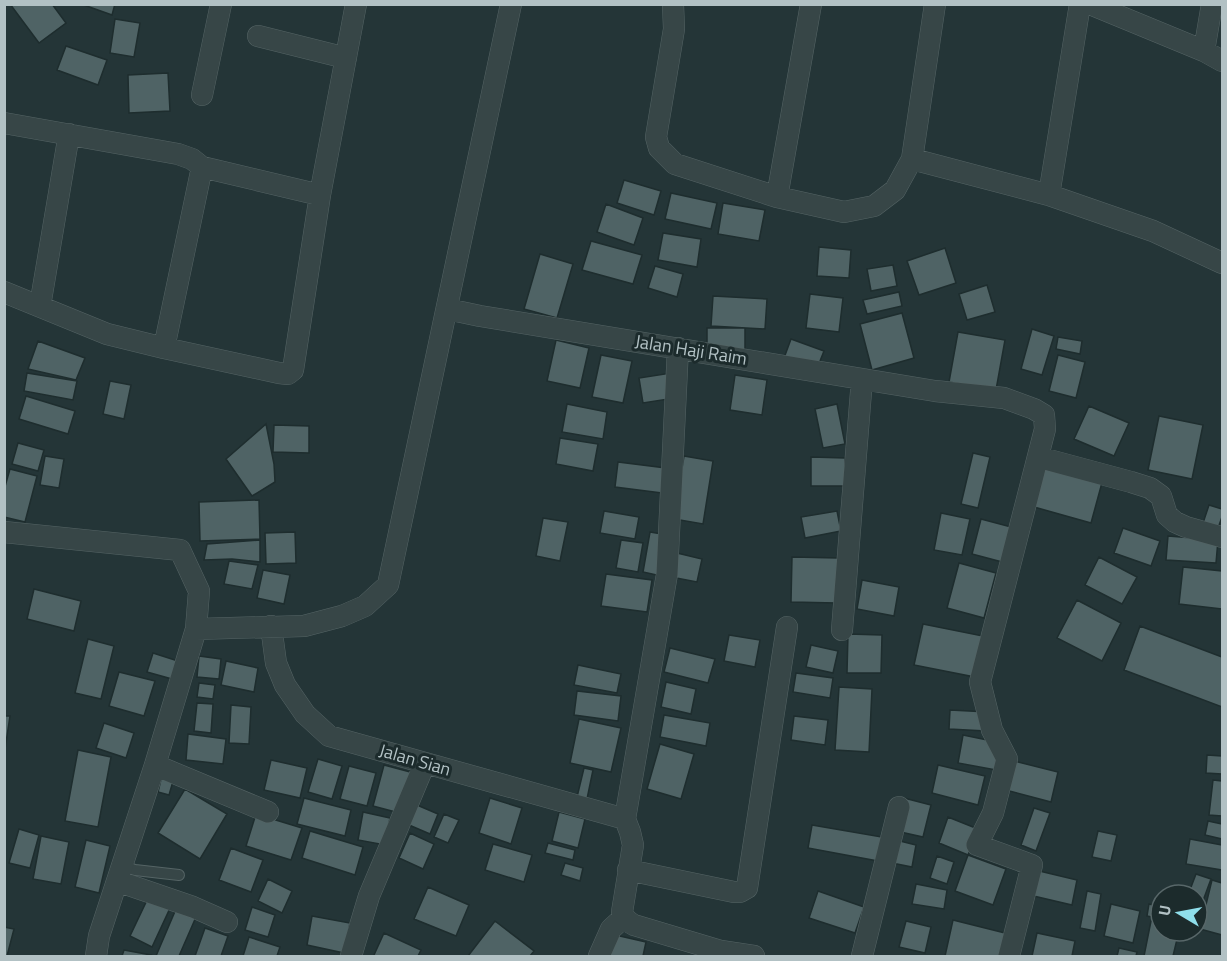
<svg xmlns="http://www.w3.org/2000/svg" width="1227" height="961" font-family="'Titillium Web',sans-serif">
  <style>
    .building { fill: #4f6365; stroke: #1e2d2e; stroke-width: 1.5 }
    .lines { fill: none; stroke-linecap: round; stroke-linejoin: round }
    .lane-casing { stroke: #556465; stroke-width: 12 }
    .street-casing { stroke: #556465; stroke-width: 22 }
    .lane { stroke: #374647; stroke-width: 10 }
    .street { stroke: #374647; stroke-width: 21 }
    .labels { text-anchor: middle; stroke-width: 6; stroke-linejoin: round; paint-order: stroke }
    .street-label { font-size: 18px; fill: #b2c1c4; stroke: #1c2b2c }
  </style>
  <rect width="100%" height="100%" fill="#243537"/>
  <!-- building -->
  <path class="building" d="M10,4H52L66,23L39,43Z
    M81,4H115L112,15Z
    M115,19L140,23L134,57L110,53Z
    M66,46L107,60L98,85L57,70Z
    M168,73L170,111L129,113L128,75Z
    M624,180L661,191L654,215L617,203Z
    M671,193L717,203L711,229L665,219Z
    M723,203L765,210L759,241L718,234Z
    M606,204L643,218L634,245L597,232Z
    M663,233L701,239L697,267L658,260Z
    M591,241L642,255L633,284L582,270Z
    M819,247L851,250L849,278L817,276Z
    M945,248L956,283L919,295L907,261Z
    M540,254L573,264L557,318L524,309Z
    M893,265L897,286L871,291L867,269Z
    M655,266L683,274L677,297L648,288Z
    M987,285L995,312L967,320L959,294Z
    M899,292L902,306L867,314L863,300Z
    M810,294L843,298L839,332L806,328Z
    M713,296L767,299L765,329L711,326Z
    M902,313L914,358L872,370L860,324Z
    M707,328H745V351H707Z
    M1032,329L1054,336L1042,375L1021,369Z
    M958,332L1005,340L996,390L949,382Z
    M1058,337L1082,341L1080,354L1056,349Z
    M791,339L824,351L816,371L784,358Z
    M556,340L589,348L580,388L547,381Z
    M38,341L85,358L76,380L28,369Z
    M601,355L632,361L623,403L592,397Z
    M1058,355L1085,362L1076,398L1049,391Z
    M27,373L77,381L73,400L24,391Z
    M671,373L675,398L643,403L639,378Z
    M735,375L767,380L762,415L730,410Z
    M110,381L131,385L124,419L103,414Z
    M26,396L75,411L68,434L19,419Z
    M567,404L607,412L603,439L562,432Z
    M837,404L845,444L823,448L815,409Z
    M1089,406L1129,423L1114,456L1074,439Z
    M1159,416L1203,425L1192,479L1148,470Z
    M266,424L274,464L275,482L252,496L226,459Z
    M274,425L309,426V453L273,452Z
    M560,438L598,444L593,471L556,464Z
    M18,443L44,450L38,471L12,464Z
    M973,453L990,457L978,508L961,504Z
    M45,456L64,459L59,488L40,485Z
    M684,456L713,461L703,524L674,519Z
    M811,457L845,458V486H811Z
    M618,462L666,468L662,493L615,487Z
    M1039,462L1103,479L1091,523L1027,505Z
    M10,469L37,476L25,522L4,517V490Z
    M259,500L260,539L200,541L199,502Z
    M1209,505L1222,509V517L1218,528L1203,523Z
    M604,511L639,517L635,539L600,533Z
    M837,511L841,531L805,538L801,517Z
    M941,513L970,519L962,555L934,550Z
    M543,518L568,522L560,561L536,556Z
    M981,519L1015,528L1006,563L972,554Z
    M1123,528L1160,541L1151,566L1114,553Z
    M295,532L296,563L266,564L265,533Z
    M650,532L668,535L661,576L643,572Z
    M1168,536L1218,540L1216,563L1166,560Z
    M260,540V562L232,559L204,560L207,544Z
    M621,540L643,543L638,572L616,568Z
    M677,553L702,559L697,582L671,577Z
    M792,557L838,558L837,603L791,602Z
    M1099,557L1137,577L1122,604L1085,585Z
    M229,561L258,565L252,589L224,584Z
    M959,563L996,573L984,618L947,608Z
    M1183,567L1222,571V609L1179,604Z
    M263,570L290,575L284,604L257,598Z
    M606,574L652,580L647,612L601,606Z
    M862,580L899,587L894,616L857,609Z
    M34,589L81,601L74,631L27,619Z
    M1077,600L1121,623L1102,661L1057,638Z
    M923,624L983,636L975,677L914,665Z
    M1140,626L1222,657V707L1124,670Z
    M848,634L882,635L881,673H847Z
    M729,635L760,640L755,667L724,661Z
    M88,639L114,646L101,699L75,693Z
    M811,645L838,651L833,673L806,667Z
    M670,648L715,659L708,683L664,672Z
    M153,653L178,661L172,679L147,672Z
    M199,656L221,659L219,679L197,677Z
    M226,661L258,668L254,692L221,685Z
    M578,665L621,674L617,693L574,685Z
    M119,672L155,681L144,716L109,706Z
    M796,673L833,678L830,698L793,692Z
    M666,682L696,689L691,714L661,707Z
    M199,683L215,685L213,699L197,697Z
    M839,687L872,689L869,752L835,750Z
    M577,691L621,696L618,721L574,715Z
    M197,703L213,704L211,733L194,731Z
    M231,705L251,707L249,744L229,743Z
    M950,710L988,712L986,731L949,729Z
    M664,715L710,723L706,746L660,737Z
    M4,716H10L5,749H4Z
    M794,716L828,720L825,745L791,740Z
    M579,719L621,728L611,772L570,763Z
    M104,723L134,733L126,758L96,748Z
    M188,734L226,739L223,764L186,760Z
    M963,735L1002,743L996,770L958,763Z
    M660,744L694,754L681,799L647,789Z
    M78,750L111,757L98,827L65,821Z
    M1207,755L1222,756V774L1206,773Z
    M318,759L342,766L332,799L308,792Z
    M271,760L307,768L300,798L264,790Z
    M1010,760L1058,772L1051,802L1002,789Z
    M384,765L414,773L403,814L373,806Z
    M938,765L985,776L978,805L932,793Z
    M349,766L376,773L367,806L340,799Z
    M584,768L593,770L587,799L577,797Z
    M162,775L174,778L169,795L158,792Z
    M1213,780L1222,781V816L1209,815Z
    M185,789L227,814L200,859L158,833Z
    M304,798L351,810L345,836L297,824Z
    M490,798L522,808L511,844L479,833Z
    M904,798L931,805L923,837L896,831Z
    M417,805L438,814L430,834L409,825Z
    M1034,808L1050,813L1036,851L1021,845Z
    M363,812L390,818L385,845L358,840Z
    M559,812L585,819L578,848L552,841Z
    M256,814L302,828L291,860L246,846Z
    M444,814L459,820L448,843L434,837Z
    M948,817L978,829L968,855L939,843Z
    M1208,821L1222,824V839L1205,835Z
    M812,825L882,837L878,861L808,848Z
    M19,829L39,835L30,868L9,863Z
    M310,831L363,847L355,875L302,858Z
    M1098,831L1117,835L1111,861L1092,857Z
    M410,833L434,844L423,869L399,858Z
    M41,836L69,842L61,884L33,879Z
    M892,839L916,845L912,867L887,862Z
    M1190,839L1222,845V870L1186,864Z
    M86,840L110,846L99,893L75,887Z
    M548,843L575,850L573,860L545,853Z
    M493,844L532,855L524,882L485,870Z
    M231,848L263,860L251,892L219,880Z
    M968,855L1006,869L993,905L955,891Z
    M937,856L954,862L947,884L930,878Z
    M565,863L583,868L580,881L561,875Z
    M1031,869L1077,880L1072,905L1025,894Z
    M1196,874L1211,879L1197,917V895H1188Z
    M268,879L292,891L282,913L258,901Z
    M1212,880L1222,883V935L1200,929Z
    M916,884L947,890L944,909L912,904Z
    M428,887L469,905L456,936L414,919Z
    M1169,887L1183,891L1182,895H1167Z
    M818,891L864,907L855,933L809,918Z
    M1087,891L1101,894L1095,931L1080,928Z
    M149,896L171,906L152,947L130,936Z
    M1111,904L1140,911L1133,943L1104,936Z
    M1149,904L1161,907V919L1147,916Z
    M252,907L275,915L268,937L245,930Z
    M176,909L196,917L179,956H156Z
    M312,916L350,923L344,953L307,945Z
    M953,920L1005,933L999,956H945Z
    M495,921L534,951L530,956H468Z
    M906,921L931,927L925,953L899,947Z
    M1151,921L1161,923V931H1179L1173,956H1144Z
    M4,927L14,929L7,956H4Z
    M205,928L228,936L221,956H195Z
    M384,933L421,950L418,956H377L374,955Z
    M1037,933L1075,941L1072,956H1032Z
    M611,934L646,942L643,956H606Z
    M249,937L280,947L277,956H243Z
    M1119,948L1137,952L1136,956H1117Z
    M124,950L151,955L150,956H122Z"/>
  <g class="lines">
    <!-- lane casing -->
    <g class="lane-casing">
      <path id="lane" d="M122,866L135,870L179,875"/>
    </g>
    <!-- street casing -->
    <g class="street-casing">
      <path id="street" d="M673,4L674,29L656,137L659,148L675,164L777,197L844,212L874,206L895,190L912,159L1049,195L1153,231L1222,263
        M1090,4L1204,51L1222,61
        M258,36L346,58
        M1204,51L1212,4
        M202,95L221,4
        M4,123L178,154L192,159L202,167L320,195
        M912,159L935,4
        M1049,195L1080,4
        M777,197L811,4
        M4,292L107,334L164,348L279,373L288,374L293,370L320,195L356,4
        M40,306L69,134
        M447,309L480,316L935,391L1004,398L1034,409L1044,415L1045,429L980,682L992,730L1007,759L993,813L977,845L1032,865L1009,956
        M164,348L202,167
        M678,348L667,574L625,819L630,832L633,845L622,912C624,919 628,922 634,925L721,951L754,956
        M1038,457L1131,482L1150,488L1161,496L1167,515L1175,522L1186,527L1222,537
        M4,532L180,550L199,591L196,629L155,765L99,936L96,956
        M271,626L276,663L285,685L305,714L329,736L625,819
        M196,629L304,626L342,616L365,606L388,585L511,4
        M842,630L862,379
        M155,765L268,812
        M628,870L734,892H740L747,888L787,627
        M117,881L193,907L227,922
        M351,956L369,896L425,763
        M599,956L611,929L624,917
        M862,956L899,807"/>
    </g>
    <!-- lane -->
    <use href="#lane" class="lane"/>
    <!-- street -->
    <use href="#street" class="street"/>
  </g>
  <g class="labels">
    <!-- street labels -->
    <g class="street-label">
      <text transform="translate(691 350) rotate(9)" y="6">Jalan Haji Raim</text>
      <text transform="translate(415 760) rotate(16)" y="6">Jalan Sian</text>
    </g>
  </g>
  <!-- border -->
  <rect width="1227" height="961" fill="none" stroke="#b2c1c4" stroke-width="12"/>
  <!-- north arrow -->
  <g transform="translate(1179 913) rotate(280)"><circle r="28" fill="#1c2b2c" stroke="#586769" stroke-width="1.5"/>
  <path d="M0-4.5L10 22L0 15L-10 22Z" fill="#8fdfeb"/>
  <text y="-9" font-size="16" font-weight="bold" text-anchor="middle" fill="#b2c1c4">U</text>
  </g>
</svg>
